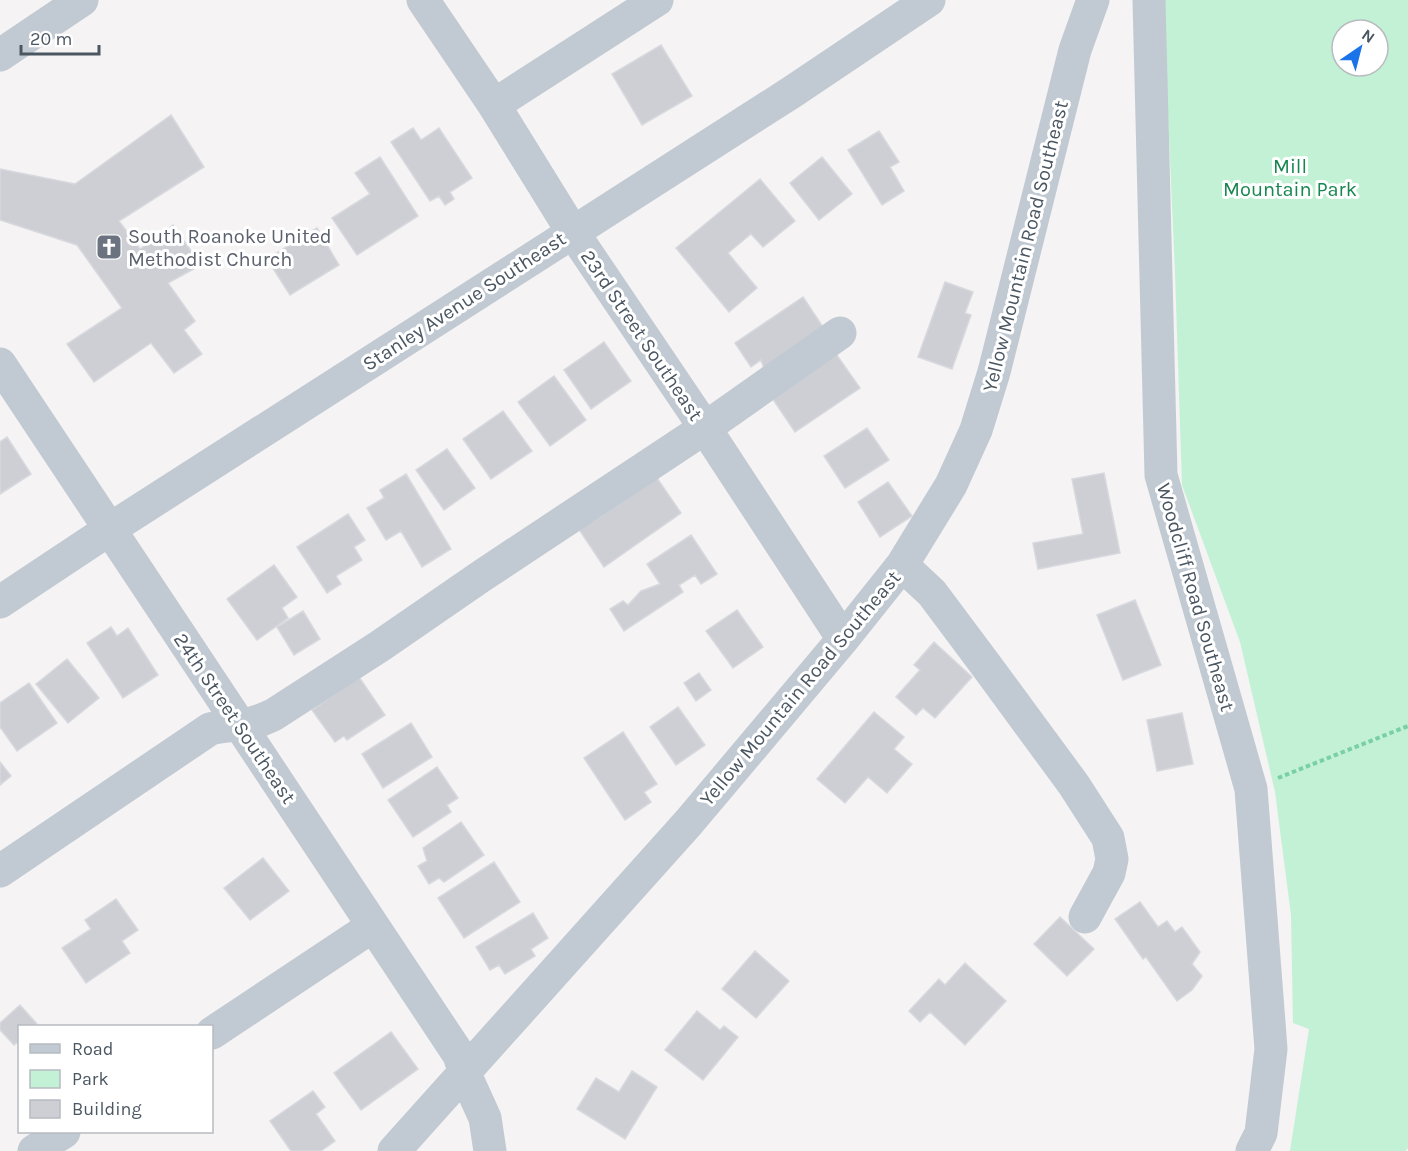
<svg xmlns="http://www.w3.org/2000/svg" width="1408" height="1151" font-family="Karla,sans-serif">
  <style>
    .green { fill: #c3f1d5; fill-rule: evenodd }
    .building { fill: #cdcfd5; stroke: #d7d9de; stroke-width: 1.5 }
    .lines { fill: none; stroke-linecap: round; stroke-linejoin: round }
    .path { stroke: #7ad0a6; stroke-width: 4; stroke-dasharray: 4.5 3; stroke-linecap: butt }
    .minor { stroke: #c1cad2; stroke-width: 33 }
    .labels { text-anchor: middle; stroke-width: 6; stroke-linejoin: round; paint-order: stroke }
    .park-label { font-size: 20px; fill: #17864f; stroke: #fff }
    .worship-label { font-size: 20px; fill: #5b616d; stroke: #fff; text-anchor: start }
    .street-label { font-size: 20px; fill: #4a5661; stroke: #fff }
  </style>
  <rect width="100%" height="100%" fill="#f5f3f3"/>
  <!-- green -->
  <path class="green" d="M1163,0H1408V1148L1405,1151H1290L1309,1029L1293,1023L1291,915L1275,792L1240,642L1182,485L1175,273ZM1342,30H1378V66H1342Z"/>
  <!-- building -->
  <path class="building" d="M661,45L692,96L642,125L612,74Z
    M171,115L204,167L119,221L140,249L173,225L201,265L168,283L195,321L184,330L202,354L174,373L151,343L94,382L67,344L122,308L77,245L0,220V169L75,184Z
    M413,128L421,140L439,128L472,178L450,192L454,199L445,205L439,196L430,201L391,142Z
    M879,131L899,162L890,167L904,191L882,205L848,150Z
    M380,157L418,216L357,255L332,218L370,194L355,173Z
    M822,157L852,194L819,220L790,183Z
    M760,179L795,221L763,247L751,234L728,253L757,288L729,312L676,248Z
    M317,228L339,265L290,295L267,259Z
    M945,282L973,292L965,313L971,315L952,369L918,357Z
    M803,297L827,333L766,375L761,360L751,367L735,343Z
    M604,342L631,381L591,409L564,370Z
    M834,351L860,388L795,432L770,395Z
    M554,376L586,420L550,446L518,402Z
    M503,411L532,451L491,479L463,439Z
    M867,428L889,460L845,488L824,456Z
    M7,437L31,474L0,494V442Z
    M447,449L475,488L444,510L416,470Z
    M1104,473L1120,553L1038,569L1033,543L1083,534L1072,479Z
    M406,474L451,549L422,567L401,531L386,540L367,508L384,498L380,490Z
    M657,478L681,513L604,567L574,522L588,512L594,521Z
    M888,482L912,516L880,537L858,502Z
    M348,514L365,540L354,547L362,560L336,576L341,584L327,593L297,547Z
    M691,535L717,574L701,584L695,575L679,585L683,592L624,631L610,609L623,601L628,605L641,591L660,584L647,564Z
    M274,565L297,597L282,608L288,618L257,640L227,599Z
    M1135,600L1161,665L1123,680L1097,615Z
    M737,610L763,647L733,668L706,631Z
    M303,611L320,639L294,655L277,627Z
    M111,627L117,636L128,628L158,675L123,698L87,643Z
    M934,642L972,677L935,718L923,708L916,715L896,697L920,670L914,665Z
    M67,659L99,698L68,723L36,684Z
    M699,673L711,690L696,701L684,683Z
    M359,677L385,715L347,740L344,736L335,742L312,710Z
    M29,683L57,723L17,751L0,727V703Z
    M678,707L705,745L676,765L650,727Z
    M874,712L904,737L894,749L912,764L887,793L868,777L845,803L817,779Z
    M1182,713L1193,764L1157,771L1147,720Z
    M411,723L432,757L383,788L362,754Z
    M623,732L657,784L644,792L651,802L625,820L584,758Z
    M0,762L11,776L0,785Z
    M437,767L458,798L447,805L451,812L413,837L388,800Z
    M461,822L484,855L444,882L439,878L429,884L418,866L427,861L423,848Z
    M263,858L289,891L250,920L224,888Z
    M494,862L520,902L464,938L438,898Z
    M116,899L138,930L122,941L130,953L86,983L62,948L91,929L85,920Z
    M1140,902L1158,927L1167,921L1175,932L1182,927L1200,952L1192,964L1202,976L1192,990L1177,1001L1146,957L1143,959L1115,919Z
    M533,913L548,938L531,949L535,956L505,974L499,965L490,970L476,947Z
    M1060,917L1094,949L1067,976L1034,944Z
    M755,951L789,981L756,1018L722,989Z
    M965,963L1006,1001L965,1045L930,1012L920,1022L909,1011L939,979L945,985Z
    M20,1005L37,1024L35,1026H20V1040L14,1045L0,1030V1023Z
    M697,1011L720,1030L724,1026L738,1037L703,1080L665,1050Z
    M391,1032L418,1069L361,1110L334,1073Z
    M632,1071L657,1087L625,1139L577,1109L596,1078L619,1092Z
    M313,1091L325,1107L316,1114L335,1141L321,1151H291L270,1121Z"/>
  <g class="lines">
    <!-- path -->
    <path class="path" d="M1278,778L1408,726"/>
    <!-- minor -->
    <path class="minor" d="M423,0L494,105L572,231L705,428L843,639
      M1149,0L1161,475L1251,789L1271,1049L1261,1133L1252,1151
      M0,55L82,0
      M494,105L657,0
      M0,364L459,1055L465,1074L485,1118L490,1151
      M902,565L932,593L988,668L1074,785L1108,838L1112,859L1109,873L1085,917
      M0,602L110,529L792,92L929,0
      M0,871L210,729C221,726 228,726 239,725C251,725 262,720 273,715L380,646L483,575L705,428L840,333
      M212,1033L373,926
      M34,1151L64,1132
      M394,1151L689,822L843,639L902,565L951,485L976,430L994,372L1075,50L1093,0"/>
  </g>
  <!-- icons -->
  <defs>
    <g id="church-square" transform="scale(1.35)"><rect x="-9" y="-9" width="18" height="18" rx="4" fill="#6b7280" stroke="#fff"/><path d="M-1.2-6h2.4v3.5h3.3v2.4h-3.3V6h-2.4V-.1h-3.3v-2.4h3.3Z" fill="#fff"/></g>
  </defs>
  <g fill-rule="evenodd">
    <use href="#church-square" x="109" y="247"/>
  </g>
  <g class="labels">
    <!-- park labels -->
    <g class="park-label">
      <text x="1290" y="173">Mill<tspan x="1290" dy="23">Mountain Park</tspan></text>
    </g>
    <!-- worship labels -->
    <g class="worship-label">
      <text x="128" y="243">South Roanoke United<tspan x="128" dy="23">Methodist Church</tspan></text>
    </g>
    <!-- street labels -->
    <g class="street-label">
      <text transform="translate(1025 246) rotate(-76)" y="7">Yellow Mountain Road Southeast</text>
      <text transform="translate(464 301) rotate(-33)" y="7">Stanley Avenue Southeast</text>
      <text transform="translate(642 335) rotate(56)" y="7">23rd Street Southeast</text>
      <text transform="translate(1196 597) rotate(74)" y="7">Woodcliff Road Southeast</text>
      <text transform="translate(800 688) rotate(-50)" y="7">Yellow Mountain Road Southeast</text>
      <text transform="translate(235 718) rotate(56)" y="7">24th Street Southeast</text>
    </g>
  </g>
  <!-- legend -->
  <rect x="18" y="1025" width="195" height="108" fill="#ffffff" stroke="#b7bbc0" stroke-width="1.5"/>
  <rect x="30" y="1044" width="30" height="9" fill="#c1cad2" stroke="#b7bbc0" stroke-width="1.5"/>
  <text x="72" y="1055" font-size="18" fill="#4a5661">Road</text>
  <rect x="30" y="1070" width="30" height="18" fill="#c3f1d5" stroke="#b7bbc0" stroke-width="1.5"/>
  <text x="72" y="1085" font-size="18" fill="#4a5661">Park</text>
  <rect x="30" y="1100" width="30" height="18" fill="#cdcfd5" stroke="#b7bbc0" stroke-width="1.5"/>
  <text x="72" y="1115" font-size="18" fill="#4a5661">Building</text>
  <!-- north arrow -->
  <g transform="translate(1360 48) rotate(35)"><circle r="28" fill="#ffffff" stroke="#b7bbc0" stroke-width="1.5"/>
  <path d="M0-4.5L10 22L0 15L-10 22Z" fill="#1a73e8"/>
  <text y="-9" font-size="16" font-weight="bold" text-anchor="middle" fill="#4a5661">N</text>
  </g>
  <!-- scale -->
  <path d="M21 45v9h78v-9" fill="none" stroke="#4a5661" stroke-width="3"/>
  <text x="30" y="45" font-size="18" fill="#4a5661" stroke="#ffffff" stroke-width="4.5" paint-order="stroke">20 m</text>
</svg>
